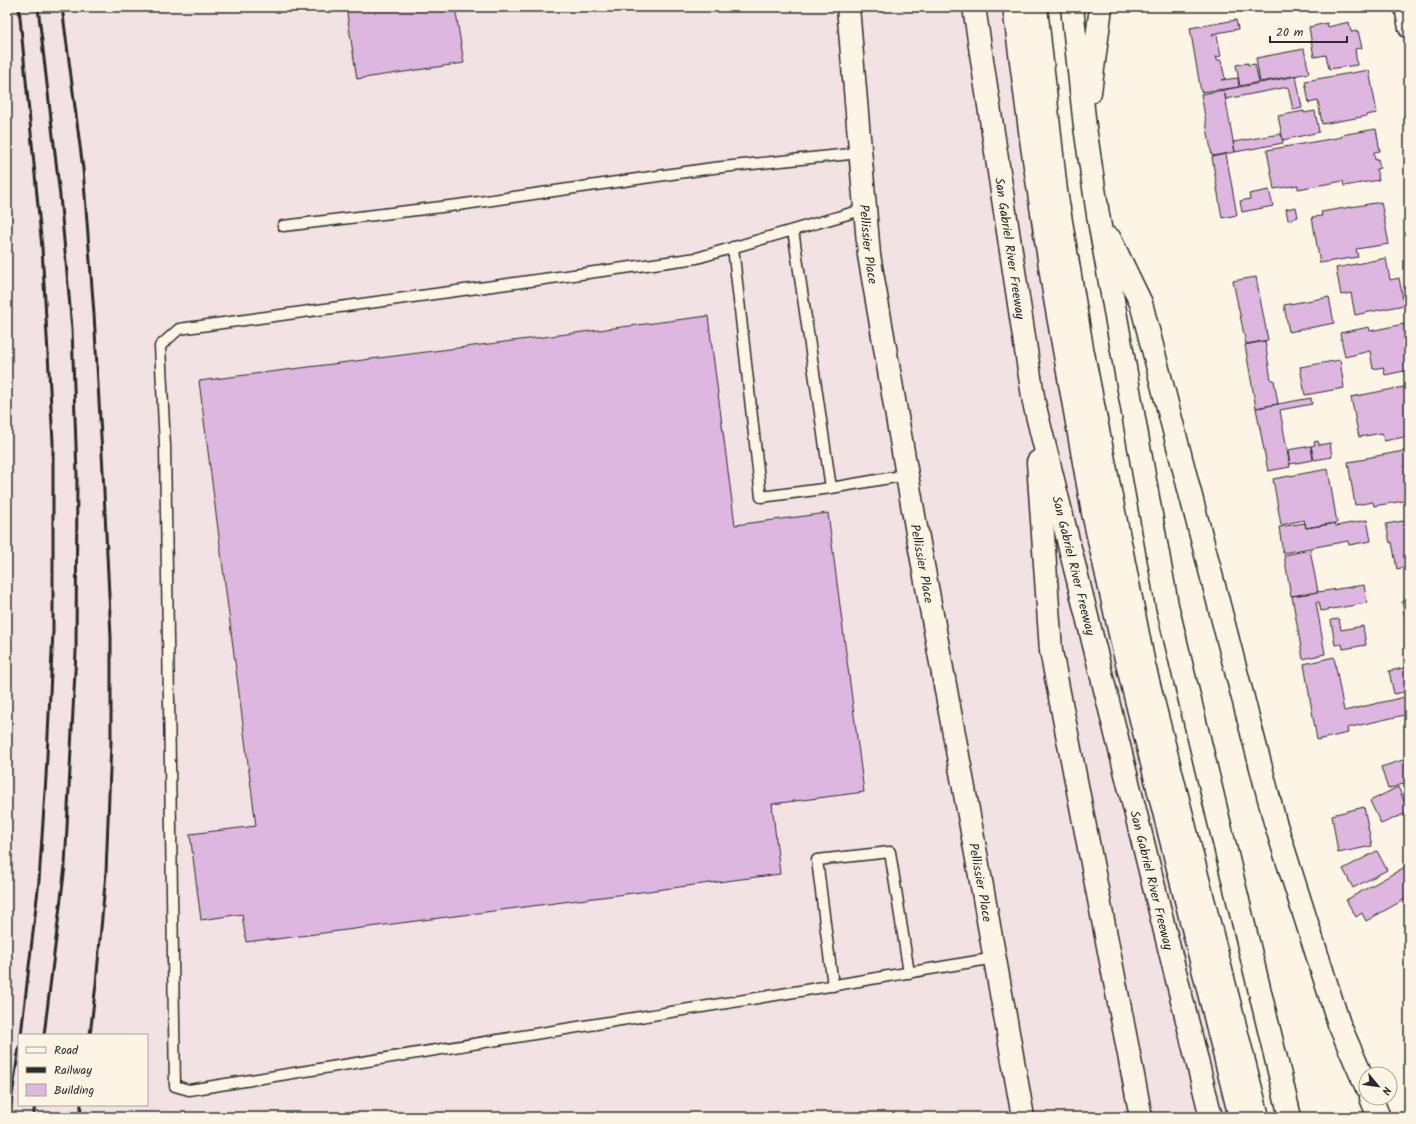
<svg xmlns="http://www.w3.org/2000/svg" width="1416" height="1124" font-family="Kalam,sans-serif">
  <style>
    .built { fill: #f3e2e4; fill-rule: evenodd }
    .building { fill: #ddb7e0; stroke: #2b2b2b }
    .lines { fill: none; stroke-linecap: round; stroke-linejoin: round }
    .service-casing { stroke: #2b2b2b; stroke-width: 13 }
    .minor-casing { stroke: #2b2b2b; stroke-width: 23 }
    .secondary-casing { stroke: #2b2b2b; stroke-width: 25 }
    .motorway-casing { stroke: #2b2b2b; stroke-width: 25 }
    .service { stroke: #fcf5e5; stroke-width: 10 }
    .minor { stroke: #fcf5e5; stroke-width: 20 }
    .secondary { stroke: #fcf5e5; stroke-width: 22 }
    .motorway { stroke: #fcf5e5; stroke-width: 22 }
    .rail { stroke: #2b2b2b; stroke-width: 3 }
    .labels { text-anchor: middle; stroke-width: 3; stroke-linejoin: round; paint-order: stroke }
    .street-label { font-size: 13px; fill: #2b2b2b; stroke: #fcf5e5 }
  </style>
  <rect width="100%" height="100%" fill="#fcf5e5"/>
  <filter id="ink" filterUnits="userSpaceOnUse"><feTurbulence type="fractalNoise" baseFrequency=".025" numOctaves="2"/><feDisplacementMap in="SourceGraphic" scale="8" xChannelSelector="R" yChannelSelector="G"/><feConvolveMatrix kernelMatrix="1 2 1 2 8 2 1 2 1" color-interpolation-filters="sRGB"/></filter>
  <g filter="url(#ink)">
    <!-- built -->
    <path class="built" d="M7,7H1031L1064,265L1246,1117H7ZM19,1035H147V1105H19Z"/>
    <!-- building -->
    <path class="building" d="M346,7H455L464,63L357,79Z
      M1236,20L1238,29L1212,34V36L1217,35L1221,56L1216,57L1217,60H1221L1225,79L1221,80L1238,78L1239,87L1201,92L1190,28Z
      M1349,22L1351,32L1358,31L1362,48L1355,49L1357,65L1329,69L1326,55L1314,57L1309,27L1327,23L1328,27Z
      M1304,49L1309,73L1260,82L1256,58Z
      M1248,63V65L1255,64L1259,82L1240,86L1236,65Z
      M1369,70L1377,113L1366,115L1367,116L1322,124L1318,101L1309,103L1305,81Z
      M1296,76L1302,108L1293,110L1288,87L1226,99L1224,90Z
      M1224,90L1235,152L1212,156L1201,94Z
      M1304,111V113L1315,111L1319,132L1283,140L1278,116Z
      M1376,129L1380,151L1374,152L1375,160L1378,159L1380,168L1376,169L1379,180L1344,186L1343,181L1298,189V185L1274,189L1267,150L1342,137L1341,135Z
      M1281,134L1283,143L1235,152L1233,142Z
      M1226,154L1237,215L1222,218L1212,157Z
      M1269,190L1273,206L1242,212L1240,201L1250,199L1249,194Z
      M1381,202L1389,244L1356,249L1358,257L1320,263L1312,217L1322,216L1321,212Z
      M1296,207L1298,217L1288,220L1286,209Z
      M1386,258L1390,280L1399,278L1404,305L1355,315L1351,293L1341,295L1336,268Z
      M1256,277L1268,340L1246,344L1233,281Z
      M1329,297L1334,323L1289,332L1284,305Z
      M708,316L735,525L828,513L864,792L772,804L780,874L269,940V939L246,942L242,914L201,920L190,834L256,826L199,381Z
      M1404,324L1409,348V370L1385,375L1383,367L1373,369L1370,351L1345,357L1340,333L1369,327L1370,331Z
      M1265,341L1271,380H1274L1278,404L1256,408L1245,345Z
      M1340,360L1344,388L1305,395L1300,367Z
      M1409,386V436L1384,441L1382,433L1359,437L1351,397Z
      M1311,398L1312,404L1280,410L1290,467L1268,471L1256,408Z
      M1318,441L1319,445L1330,443L1332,457L1314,460L1311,446L1315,445L1314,442Z
      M1311,446L1313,460L1290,464L1288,450Z
      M1409,450V500L1374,506L1373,502L1355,505L1348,462L1366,459V458Z
      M1328,469L1337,523L1306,528L1304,520L1281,525L1273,479Z
      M1367,520L1371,541L1349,545L1348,541L1283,553L1279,527L1305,523L1306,528L1335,523L1336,526Z
      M1409,520V566L1397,569L1392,542L1390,543L1386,524Z
      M1310,550L1318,592L1291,596L1284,555Z
      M1364,585L1367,603L1321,611L1319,602H1316L1325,654L1303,659L1292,596Z
      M1409,601V631L1408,632L1402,602Z
      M1339,619L1341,630L1363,626L1366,645L1343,649L1342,644L1335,645L1331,620Z
      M1334,657L1344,711L1409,696V714L1347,728L1348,733L1317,740L1304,664Z
      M1408,667L1409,691L1394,694L1389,671Z
      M1409,758V782L1388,789L1381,767Z
      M1398,787L1409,812L1381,824L1370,801Z
      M1364,807L1372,846L1338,853L1332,815Z
      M1377,851L1387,870L1353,888L1343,869Z
      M1405,867L1409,873V897L1366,921L1362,913L1356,917L1346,900Z"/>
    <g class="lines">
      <!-- service casing -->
      <g class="service-casing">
        <path id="service" d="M865,209L697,258L179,329L160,346L165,446L175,1086L189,1090L788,993L995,958
          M283,226L458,205L713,168L860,153
          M733,247L761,497L831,488L793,230
          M831,488L907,475
          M833,986L817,860L890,852L909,973"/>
      </g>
      <!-- minor casing -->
      <g class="minor-casing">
        <path id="minor" d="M1405,7L1409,28"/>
      </g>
      <!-- secondary casing -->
      <g class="secondary-casing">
        <g id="secondary">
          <path id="s1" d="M848,7L869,255L916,527L983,892L1023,1117"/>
        </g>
      </g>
      <!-- motorway casing -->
      <g class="motorway-casing">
        <g id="motorway">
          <path id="s2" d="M974,7L1034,403L1211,1117"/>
          <path d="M1014,7L1032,146L1054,293L1093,513L1123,647L1240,1117"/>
          <path d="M1036,7L1056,191L1082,348L1144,665L1258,1117"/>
          <path d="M1072,7L1085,127L1098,215L1167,605L1290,1117"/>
          <path d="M1090,92L1101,7"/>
          <path d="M1110,239L1141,303L1275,822L1339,1024L1366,1086"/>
          <path d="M1038,462L1051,651L1141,1117"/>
          <path d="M1371,1098L1379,1117"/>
        </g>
      </g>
      <!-- service -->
      <use href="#service" class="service"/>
      <!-- minor -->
      <use href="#minor" class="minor"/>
      <!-- secondary -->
      <use href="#secondary" class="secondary"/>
      <!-- motorway -->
      <use href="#motorway" class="motorway"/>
      <!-- rail -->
      <path class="rail" d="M19,7L42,248L53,442V631L46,777L39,881L21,1035
        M38,7L60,196L72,329L77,475L76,652L65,866L44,1035
        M62,7L83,169L94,314L103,471L111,637V742L106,873L96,984L90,1035
        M9,1117L19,1047
        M33,1117L35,1105
        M80,1117L81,1105"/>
    </g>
  </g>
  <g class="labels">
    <!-- street labels -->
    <g class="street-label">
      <text dy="5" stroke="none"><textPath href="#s1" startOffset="238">Pellissier Place</textPath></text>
      <text dy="5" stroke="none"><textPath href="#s2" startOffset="244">San Gabriel River Freeway</textPath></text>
      <text dy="5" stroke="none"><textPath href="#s1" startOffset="562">Pellissier Place</textPath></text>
      <text dy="5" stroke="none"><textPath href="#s2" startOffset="568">San Gabriel River Freeway</textPath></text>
      <text dy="5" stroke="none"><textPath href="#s2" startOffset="892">San Gabriel River Freeway</textPath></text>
      <text dy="5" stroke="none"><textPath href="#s1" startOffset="886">Pellissier Place</textPath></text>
    </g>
  </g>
  <!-- margin -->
  <rect width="1416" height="1124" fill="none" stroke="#fcf5e5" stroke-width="24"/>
  <rect x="12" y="12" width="1392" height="1100" fill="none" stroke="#2b2b2b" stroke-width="1.5" filter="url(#ink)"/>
  <!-- legend -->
  <rect x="18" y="1034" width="130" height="72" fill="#fcf5e5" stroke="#a8a49b"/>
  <rect x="26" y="1047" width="20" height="6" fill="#fcf5e5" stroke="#a8a49b"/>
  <text x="54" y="1054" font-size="12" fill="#2b2b2b">Road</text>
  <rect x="26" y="1067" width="20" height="6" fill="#2b2b2b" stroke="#a8a49b"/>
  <text x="54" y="1074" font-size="12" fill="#2b2b2b">Railway</text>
  <rect x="26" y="1084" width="20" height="12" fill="#ddb7e0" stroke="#a8a49b"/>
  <text x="54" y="1094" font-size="12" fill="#2b2b2b">Building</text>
  <!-- north arrow -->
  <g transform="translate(1378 1086) rotate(119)"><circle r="19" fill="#fcf5e5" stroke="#a8a49b"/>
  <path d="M0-3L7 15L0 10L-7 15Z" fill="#2b2b2b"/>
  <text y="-6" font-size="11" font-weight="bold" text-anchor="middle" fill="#2b2b2b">N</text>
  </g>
  <!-- scale -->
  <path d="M1270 36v6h77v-6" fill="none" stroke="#2b2b2b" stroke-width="2"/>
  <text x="1276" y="36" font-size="12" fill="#2b2b2b" stroke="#fcf5e5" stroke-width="3" paint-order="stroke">20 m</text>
</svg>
